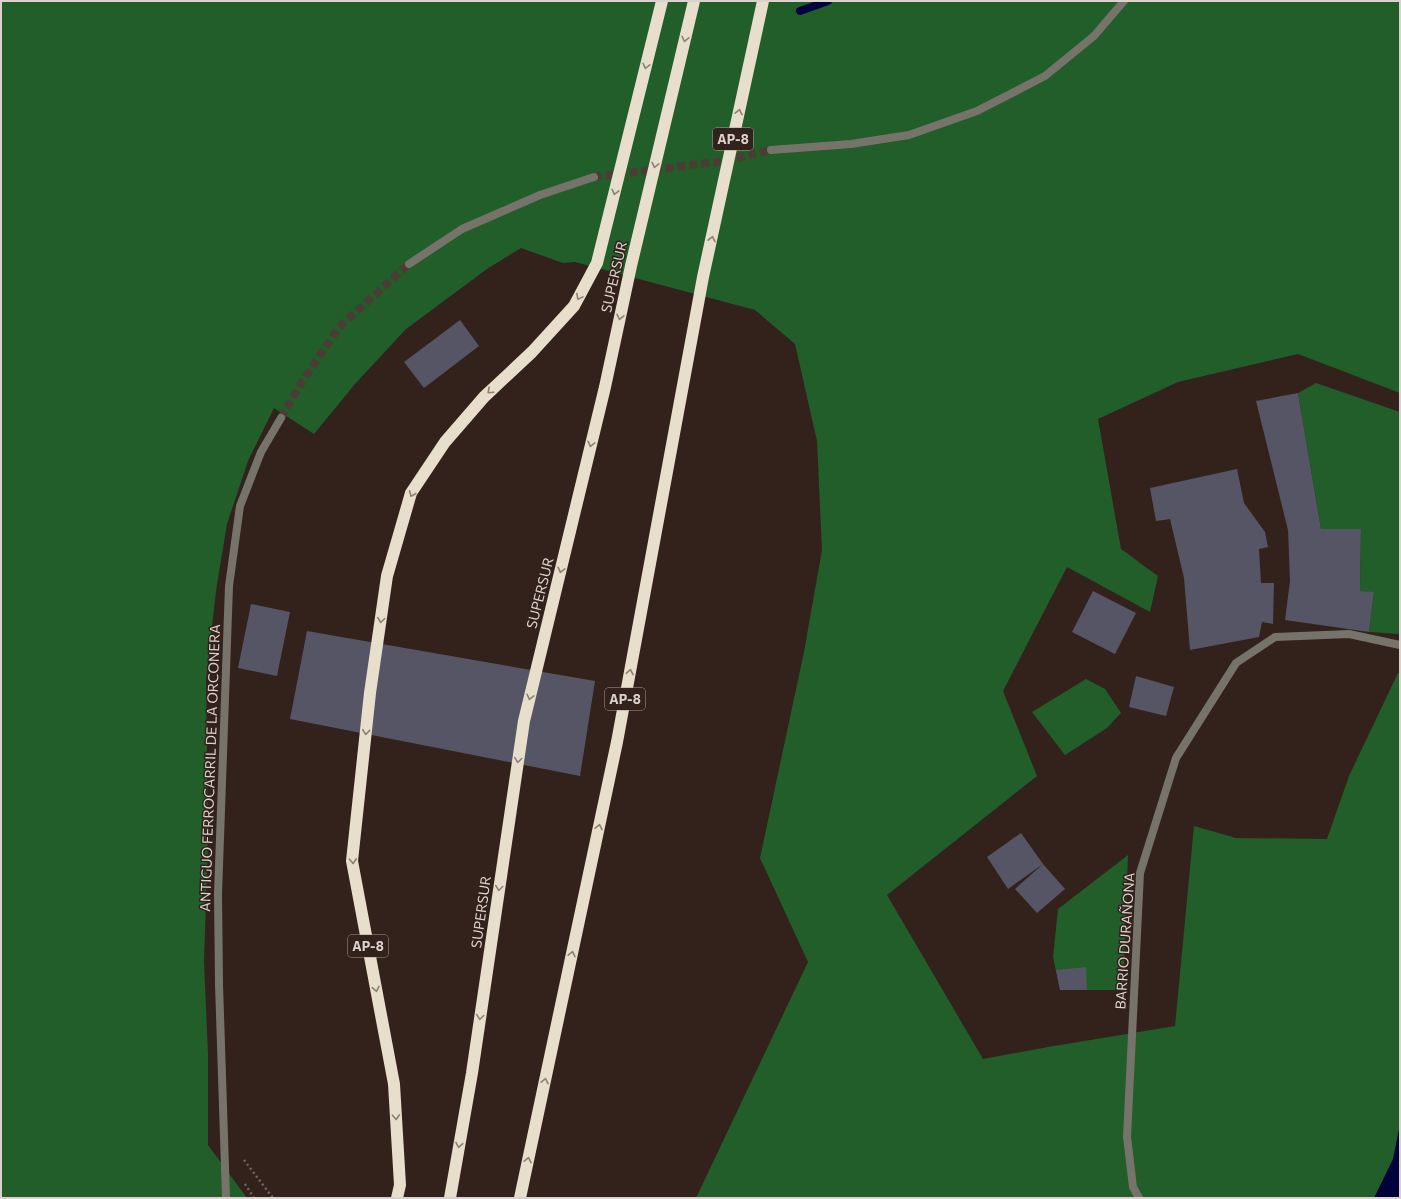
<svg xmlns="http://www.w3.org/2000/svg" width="1401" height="1199" font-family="Commissioner,sans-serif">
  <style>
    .green { fill: #225e29 }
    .water { fill: #00003d }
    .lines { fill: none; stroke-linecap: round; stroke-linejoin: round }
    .stream { stroke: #00003d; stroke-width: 8 }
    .building { fill: #556 }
    .street-tunnel { stroke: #4c3c36; stroke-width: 8; stroke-dasharray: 8 4; stroke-linecap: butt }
    .path { stroke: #73655f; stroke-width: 2.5; stroke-dasharray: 2 3; stroke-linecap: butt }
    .street { stroke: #76736b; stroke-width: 8 }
    .highway { stroke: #e7dfcb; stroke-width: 12 }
    .oneway { stroke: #8c8073 }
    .labels { text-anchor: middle; stroke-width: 3; stroke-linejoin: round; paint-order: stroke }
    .shield { fill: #32221b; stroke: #a99d98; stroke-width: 1 }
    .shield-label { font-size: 13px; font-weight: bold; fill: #dcd2cd }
    .street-label { font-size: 14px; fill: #dcd2cd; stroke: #32221b }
  </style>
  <rect width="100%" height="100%" fill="#32221b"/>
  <!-- green -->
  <path class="green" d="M1,1H1400V393L1298,354L1178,382L1098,419L1121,549L1158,576L1150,612L1067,567L1003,691L1037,776L887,895L983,1059L1048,1047L1175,1026L1194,826L1236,838L1327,839L1349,776L1398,673H1400V1198H696L808,962L760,858L804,652L822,550L817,441L795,344L755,310L575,262L563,263L521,248L487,269L406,329L355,384L314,434L274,408L248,461L227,524L216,591L206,679L208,839L204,961L208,1054V1145L247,1198H1Z
    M1316,383L1400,412V634L1369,632L1374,593L1360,591L1361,529H1321L1298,393Z
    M1086,679L1105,689L1121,713L1107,728L1065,755L1032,712Z
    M1128,855L1123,990H1060L1053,957L1058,909Z"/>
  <!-- water -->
  <path class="water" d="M1400,1124V1198H1374L1393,1159Z"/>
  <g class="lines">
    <!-- stream -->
    <path class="stream" d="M800,11L828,1"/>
  </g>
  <!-- building -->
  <path class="building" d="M460,320L479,346L424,388L404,362Z
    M1298,393L1321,529H1361L1360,591L1374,592L1369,632L1285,620L1290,581L1288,530L1256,401Z
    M1237,469L1244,503L1265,532L1268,547L1259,549L1261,583H1274L1273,624L1262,622L1259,637L1190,650L1184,578L1170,519L1156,521L1150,488Z
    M1093,591L1136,613L1115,654L1072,632Z
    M251,604L290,612L277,676L238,668Z
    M307,631L595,681L580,776L290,719Z
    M1136,676L1174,687L1166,716L1129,707Z
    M1021,833L1043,864L1008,889L987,857Z
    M1043,864L1065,889L1037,913L1015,889Z
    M1086,967L1087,990H1060L1056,970Z"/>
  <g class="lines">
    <!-- street-tunnel -->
    <path class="street-tunnel" d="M594,177L724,161L771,150
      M281,418L300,385L339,327L409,264"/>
    <!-- path -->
    <path class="path" d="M244,1160L273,1198
      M245,1184L254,1198"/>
    <!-- street -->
    <path class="street" d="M771,150L851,144L909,135L977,111L1045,76L1094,36L1124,1
      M409,264L462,229L540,195L594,177
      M226,1198L219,984L218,894L229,586L240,506L261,452L281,418
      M1139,1198L1133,1187L1127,1137L1140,873L1176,758L1236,663L1275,637L1349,634L1400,645"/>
    <!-- highway -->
    <path class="highway" d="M397,1198L400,1185L394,1084L352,861L370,693L387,576L411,493L445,442L484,397L532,352L574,306L597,263L662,1
      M450,1198L472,1073L524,721L605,387L631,266L694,1
      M520,1198L617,742L703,277L763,1"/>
  </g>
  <!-- one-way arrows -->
  <defs><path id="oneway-chevron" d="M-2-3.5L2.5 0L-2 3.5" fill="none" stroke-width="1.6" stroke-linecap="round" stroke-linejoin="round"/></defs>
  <g class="oneway">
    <use href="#oneway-chevron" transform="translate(685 39) rotate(103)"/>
    <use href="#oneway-chevron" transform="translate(646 66) rotate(104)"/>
    <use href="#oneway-chevron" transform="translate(739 112) rotate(-78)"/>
    <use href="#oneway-chevron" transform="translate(655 165) rotate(103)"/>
    <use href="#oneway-chevron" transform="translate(615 192) rotate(104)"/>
    <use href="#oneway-chevron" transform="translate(712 239) rotate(-78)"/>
    <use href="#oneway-chevron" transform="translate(579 297) rotate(118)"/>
    <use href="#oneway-chevron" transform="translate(620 317) rotate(102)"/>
    <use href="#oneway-chevron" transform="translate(490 391) rotate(137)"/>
    <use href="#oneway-chevron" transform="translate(591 444) rotate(104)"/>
    <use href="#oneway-chevron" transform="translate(412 494) rotate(113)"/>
    <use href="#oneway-chevron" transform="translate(561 570) rotate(104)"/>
    <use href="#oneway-chevron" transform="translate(381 620) rotate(98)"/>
    <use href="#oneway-chevron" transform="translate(630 672) rotate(-79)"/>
    <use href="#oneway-chevron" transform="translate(530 697) rotate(104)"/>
    <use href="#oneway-chevron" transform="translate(366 732) rotate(96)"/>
    <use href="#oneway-chevron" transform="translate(518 760) rotate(98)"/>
    <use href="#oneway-chevron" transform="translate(599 827) rotate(-78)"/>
    <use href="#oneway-chevron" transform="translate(353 861) rotate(87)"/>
    <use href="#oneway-chevron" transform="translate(499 888) rotate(98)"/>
    <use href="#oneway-chevron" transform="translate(572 954) rotate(-78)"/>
    <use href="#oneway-chevron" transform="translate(376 989) rotate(79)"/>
    <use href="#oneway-chevron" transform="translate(480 1017) rotate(98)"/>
    <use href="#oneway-chevron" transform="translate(545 1081) rotate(-78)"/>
    <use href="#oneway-chevron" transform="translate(396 1117) rotate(87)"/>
    <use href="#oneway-chevron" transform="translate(459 1145) rotate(100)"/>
    <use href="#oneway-chevron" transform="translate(528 1160) rotate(-78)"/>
  </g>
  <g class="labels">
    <!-- shield labels -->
    <g class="shield">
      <rect x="713" y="128" width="40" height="22" rx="3"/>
      <rect x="605" y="688" width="40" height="22" rx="3"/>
      <rect x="348" y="935" width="40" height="22" rx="3"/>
    </g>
    <g class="shield-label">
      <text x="733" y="144">AP-8</text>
      <text x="625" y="704">AP-8</text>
      <text x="368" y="951">AP-8</text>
    </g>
    <!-- street labels -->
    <g class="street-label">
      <text transform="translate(614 277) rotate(-77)" y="5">SUPERSUR</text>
      <text transform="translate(540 593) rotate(-76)" y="5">SUPERSUR</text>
      <text transform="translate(210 768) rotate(-88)" y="5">ANTIGUO FERROCARRIL DE LA ORCONERA</text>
      <text transform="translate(481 912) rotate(-82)" y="5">SUPERSUR</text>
      <text transform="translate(1125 941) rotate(-86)" y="5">BARRIO DURAÑONA</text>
    </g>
  </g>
  <!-- border -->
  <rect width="1401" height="1199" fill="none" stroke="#dcd2cd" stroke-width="4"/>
</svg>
